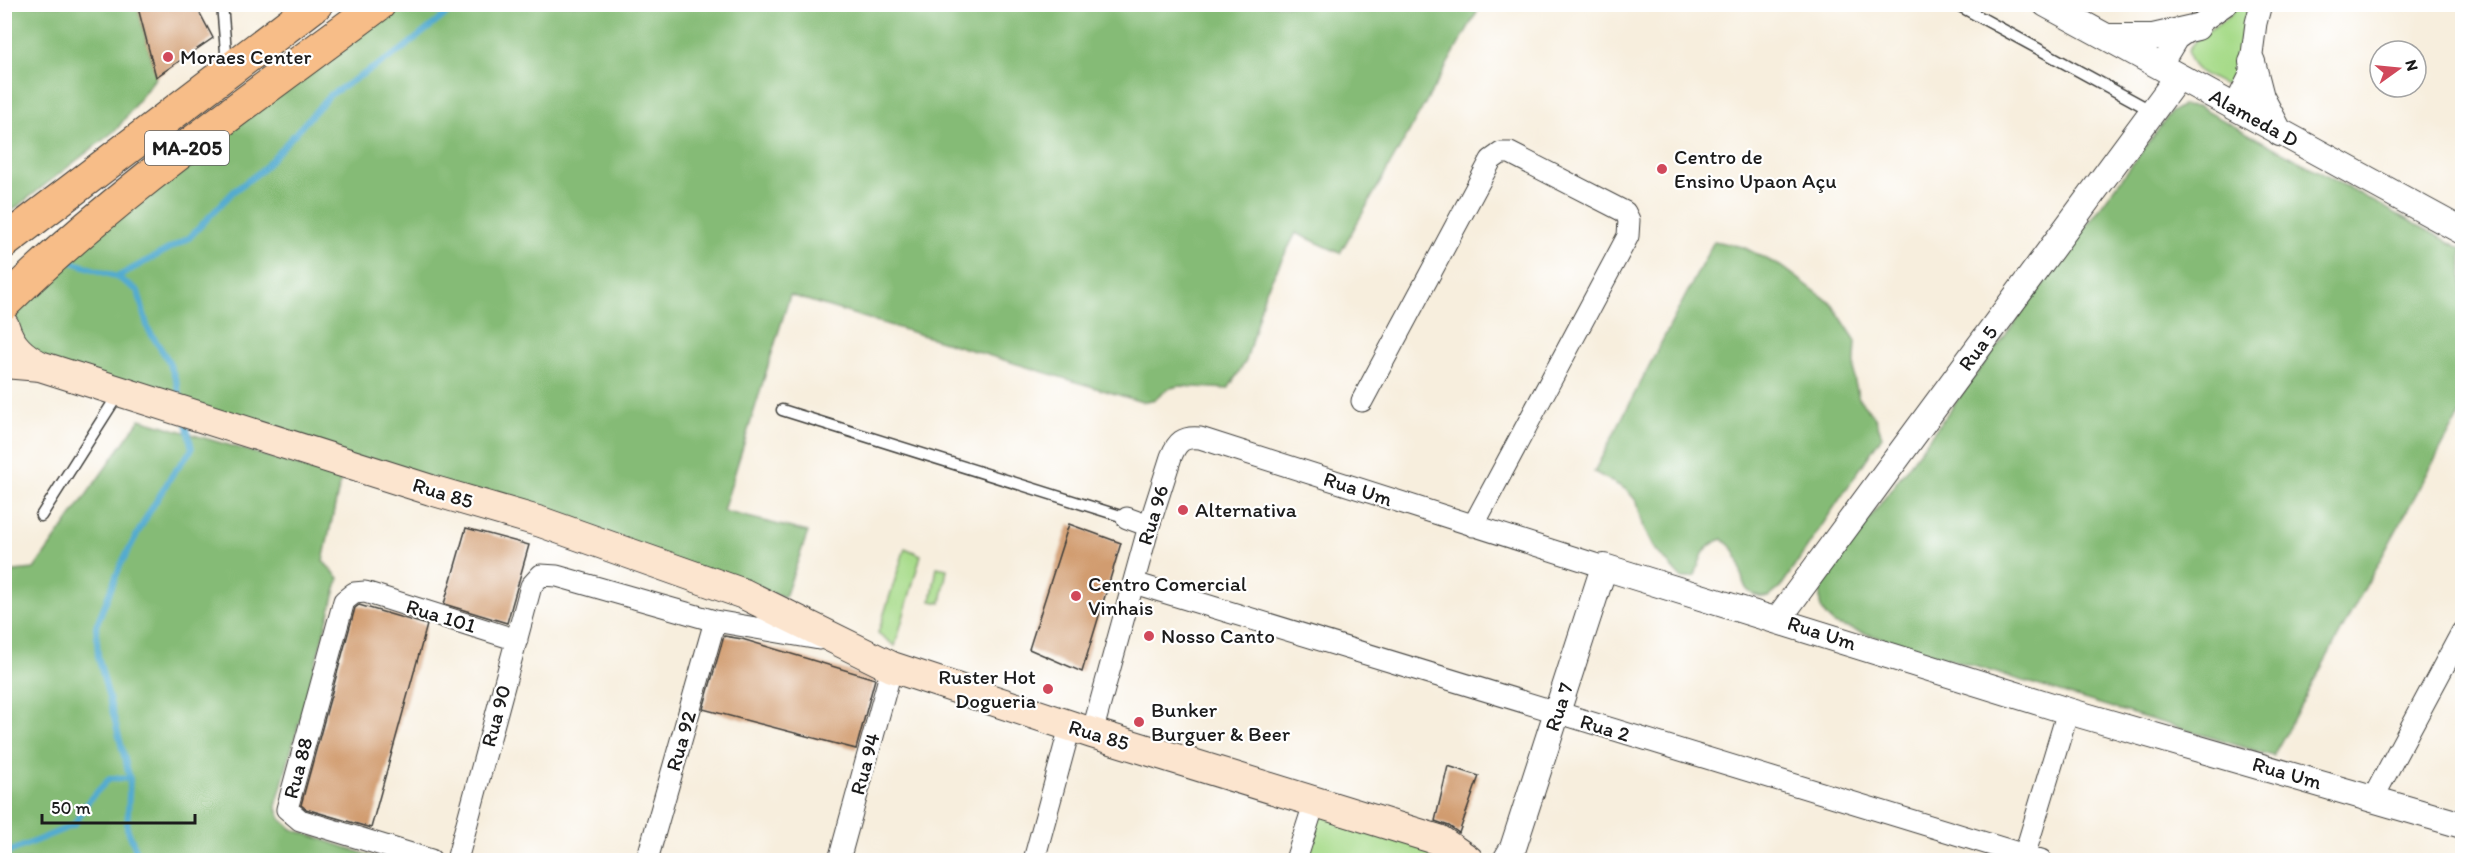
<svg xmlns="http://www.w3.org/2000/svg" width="2467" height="865" font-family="Itim,sans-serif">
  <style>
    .green { fill: #a7db8a; stroke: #627c53; stroke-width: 1.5 }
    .forest { fill: #85bb76; stroke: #506c49; stroke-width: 1.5 }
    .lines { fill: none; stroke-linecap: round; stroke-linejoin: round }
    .stream { stroke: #53abd0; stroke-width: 6 }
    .building { fill: #d19c70 }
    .service-casing { stroke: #3d3c39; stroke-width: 13 }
    .minor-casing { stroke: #3d3c39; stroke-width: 23 }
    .tertiary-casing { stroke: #3d3c39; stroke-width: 28 }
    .secondary-casing { stroke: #3d3c39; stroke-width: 32 }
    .primary-casing { stroke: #3d3c39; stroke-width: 35 }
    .service { stroke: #fff; stroke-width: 10 }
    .minor { stroke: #fff; stroke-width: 21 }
    .tertiary { stroke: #fff; stroke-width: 26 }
    .secondary { stroke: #fce5cf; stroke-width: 30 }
    .primary { stroke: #f7bd88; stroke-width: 33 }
    .poi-dot { fill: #d1495b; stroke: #fff; stroke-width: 2 }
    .labels { text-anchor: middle; stroke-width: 4.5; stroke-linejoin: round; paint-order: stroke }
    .shield { fill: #fff; stroke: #606060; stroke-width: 1.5 }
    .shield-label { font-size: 20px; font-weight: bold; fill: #1c1c1c }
    .poi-label { font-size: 21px; fill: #1c1c1c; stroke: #fff; text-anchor: start }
    .street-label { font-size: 21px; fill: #1c1c1c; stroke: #fff }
  </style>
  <rect width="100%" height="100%" fill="#fff"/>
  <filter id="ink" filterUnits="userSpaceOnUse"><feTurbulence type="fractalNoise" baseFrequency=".0167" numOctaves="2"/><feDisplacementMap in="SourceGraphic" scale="12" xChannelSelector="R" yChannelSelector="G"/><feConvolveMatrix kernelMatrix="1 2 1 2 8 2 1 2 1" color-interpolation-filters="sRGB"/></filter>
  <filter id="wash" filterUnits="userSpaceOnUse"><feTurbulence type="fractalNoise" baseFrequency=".008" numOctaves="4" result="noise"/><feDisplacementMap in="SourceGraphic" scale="24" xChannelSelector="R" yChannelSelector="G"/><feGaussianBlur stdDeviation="1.35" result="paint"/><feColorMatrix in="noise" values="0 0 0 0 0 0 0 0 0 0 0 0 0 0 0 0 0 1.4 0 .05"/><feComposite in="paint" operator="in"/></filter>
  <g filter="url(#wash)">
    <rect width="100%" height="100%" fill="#f7eedd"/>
    <!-- green -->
    <path class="green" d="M2239,5H2250L2240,43L2238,76L2234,82L2222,84C2206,75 2188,70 2188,50C2202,28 2222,28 2239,5Z
      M905,548L921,555L895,646L878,633Z
      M937,567L947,569L941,603L931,601Z
      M1321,808L1453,860H1305Z"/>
    <!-- forest -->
    <path class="forest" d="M5,5H137L156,77L117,129L5,216Z
      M379,5H1481L1340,253L1296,233L1265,292L1246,361L1228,389L1179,386L1167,389L1156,399L1142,402L790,295L723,511L808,532L785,597L431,493L35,366L5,305Z
      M2181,106L2199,107L2462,249V410L2273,756L1834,624C1818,610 1817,601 1823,581L2171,112Z
      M1714,241L1743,247L1784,268L1832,304L1856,341L1854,378L1859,399L1875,417L1882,436L1780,588L1769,597C1733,597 1747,570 1734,550C1731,546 1726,543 1723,539C1703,545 1701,557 1695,576L1682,579L1655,549L1644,528L1637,502L1627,490L1594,472Z
      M140,419L341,478L323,561L339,578L276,806L281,819L292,829L382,860H5L4,670L8,665L4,663L5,572L34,569Z"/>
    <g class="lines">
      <!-- stream -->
      <path class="stream" d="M72,262L117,277L138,291L148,329L168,360L176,380L181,401
        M117,277L189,238L234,191L261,171L330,95L400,51L459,4
        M4,854L74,825L89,800L110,778L130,779
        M140,860L127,828L130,779L98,656L96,626L121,564L147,516L172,475L192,449L186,423"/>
    </g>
    <g id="blocks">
      <!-- building -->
      <path class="building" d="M137,4H195L213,38L156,77Z
        M1069,524L1121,543L1082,672L1029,649Z
        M466,528L529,545L507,623L444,604Z
        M359,605L427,625L371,828L306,809L301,805L355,608Z
        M724,636L742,639L875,679L856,749L703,709Z
        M1448,766L1479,776L1459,833L1449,826L1435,821Z"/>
    </g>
  </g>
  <g filter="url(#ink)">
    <use href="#blocks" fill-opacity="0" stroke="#3d3c39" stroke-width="1.5"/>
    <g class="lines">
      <!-- service casing -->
      <g class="service-casing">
        <path id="service" d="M222,4L227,64
          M1956,4L2152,111
          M782,410L1127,518
          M41,516L119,393"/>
      </g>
      <!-- minor casing -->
      <g class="minor-casing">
        <path id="minor" d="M2160,67L2177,39L2227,4
          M2234,107L2249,77L2256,23L2261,4
          M1362,401L1491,160L1501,153H1510L1625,212L1629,220L1628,236L1473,526
          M1127,518L1149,526
          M1134,583L2041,860
          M1092,733L1149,526L1171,457C1177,442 1183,436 1200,438L1604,567
          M2373,798L2462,632
          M431,860L300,820L287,809L344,601L354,593L365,592L517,640
          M457,860L531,586L541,575L557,576L715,621L819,639
          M647,860L715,621
          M839,860L892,667
          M1034,860L1070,727
          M1296,860L1315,801
          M2023,860L2068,711"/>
      </g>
      <!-- tertiary casing -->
      <g class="tertiary-casing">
        <path id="tertiary" d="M2046,4L2462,231
          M2109,37H2153L2197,27
          M2252,62L2261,97L2280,133
          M1778,619L2178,77
          M1506,860L1513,848L1604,567L2068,711L2462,825"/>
      </g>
      <!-- secondary casing -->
      <g class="secondary-casing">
        <path id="secondary" d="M4,326C10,346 22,357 40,366
          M4,363L40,366L431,490L541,522L744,594L892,667L1092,733L1439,840L1468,860"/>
      </g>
      <!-- primary casing -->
      <g class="primary-casing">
        <path id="primary" d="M4,242L316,4
          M4,303C118,191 251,100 379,4"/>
      </g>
      <!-- service -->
      <use href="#service" class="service"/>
      <!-- minor -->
      <use href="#minor" class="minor"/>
      <!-- tertiary -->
      <use href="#tertiary" class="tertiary"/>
      <!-- secondary -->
      <use href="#secondary" class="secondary"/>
      <!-- primary -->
      <use href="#primary" class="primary"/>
    </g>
  </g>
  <!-- markers -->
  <g class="poi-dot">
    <circle cx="168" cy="57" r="6"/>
    <circle cx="1662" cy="169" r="6"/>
    <circle cx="1183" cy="510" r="6"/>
    <circle cx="1076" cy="596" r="6"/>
    <circle cx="1149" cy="636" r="6"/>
    <circle cx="1048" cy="689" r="6"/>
    <circle cx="1139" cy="722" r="6"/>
  </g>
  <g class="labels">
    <!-- shield labels -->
    <rect class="shield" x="145" y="131" width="84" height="34" rx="4.5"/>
    <g class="shield-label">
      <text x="187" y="155">MA-205</text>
    </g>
    <!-- poi labels -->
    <g class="poi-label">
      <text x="180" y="64">Moraes Center</text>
      <text x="1674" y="164">Centro de<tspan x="1674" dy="24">Ensino Upaon Açu</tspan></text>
      <text x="1195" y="517">Alternativa</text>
      <text x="1088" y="591">Centro Comercial<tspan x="1088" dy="24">Vinhais</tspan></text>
      <text x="1161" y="643">Nosso Canto</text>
      <text x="1036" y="684" text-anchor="end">Ruster Hot<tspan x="1036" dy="24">Dogueria</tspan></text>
      <text x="1151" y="717">Bunker<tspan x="1151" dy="24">Burguer &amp; Beer</tspan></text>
    </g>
    <!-- street labels -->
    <g class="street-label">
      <text transform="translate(2254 118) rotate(29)" y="7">Alameda D</text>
      <text transform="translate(1978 348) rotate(-54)" y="7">Rua 5</text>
      <text transform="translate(1358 489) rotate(18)" y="7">Rua Um</text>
      <text transform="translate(443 493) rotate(17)" y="7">Rua 85</text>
      <text transform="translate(1153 515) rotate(-73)" y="7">Rua 96</text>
      <text transform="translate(441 616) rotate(17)" y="7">Rua 101</text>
      <text transform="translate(1822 633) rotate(18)" y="7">Rua Um</text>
      <text transform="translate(1559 707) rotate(-72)" y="7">Rua 7</text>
      <text transform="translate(496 716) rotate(-75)" y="7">Rua 90</text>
      <text transform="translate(1605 728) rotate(17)" y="7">Rua 2</text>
      <text transform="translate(1099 735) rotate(17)" y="7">Rua 85</text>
      <text transform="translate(681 741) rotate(-74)" y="7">Rua 92</text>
      <text transform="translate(865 764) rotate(-75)" y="7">Rua 94</text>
      <text transform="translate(298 768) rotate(-75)" y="7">Rua 88</text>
      <text transform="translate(2287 773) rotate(16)" y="7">Rua Um</text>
    </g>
  </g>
  <!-- margin -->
  <rect width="2467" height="865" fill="none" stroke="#fff" stroke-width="24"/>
  <!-- north arrow -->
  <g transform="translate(2398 69) rotate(75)"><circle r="28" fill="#ffffff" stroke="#a4a4a4" stroke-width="1.5"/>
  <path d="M0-4.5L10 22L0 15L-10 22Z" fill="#d1495b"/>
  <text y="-9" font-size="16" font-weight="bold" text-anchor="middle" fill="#1c1c1c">N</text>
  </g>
  <!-- scale -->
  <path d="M42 814v9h153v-9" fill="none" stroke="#1c1c1c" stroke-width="3"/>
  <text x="51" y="814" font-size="18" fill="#1c1c1c" stroke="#ffffff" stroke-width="4.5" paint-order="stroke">50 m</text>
</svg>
